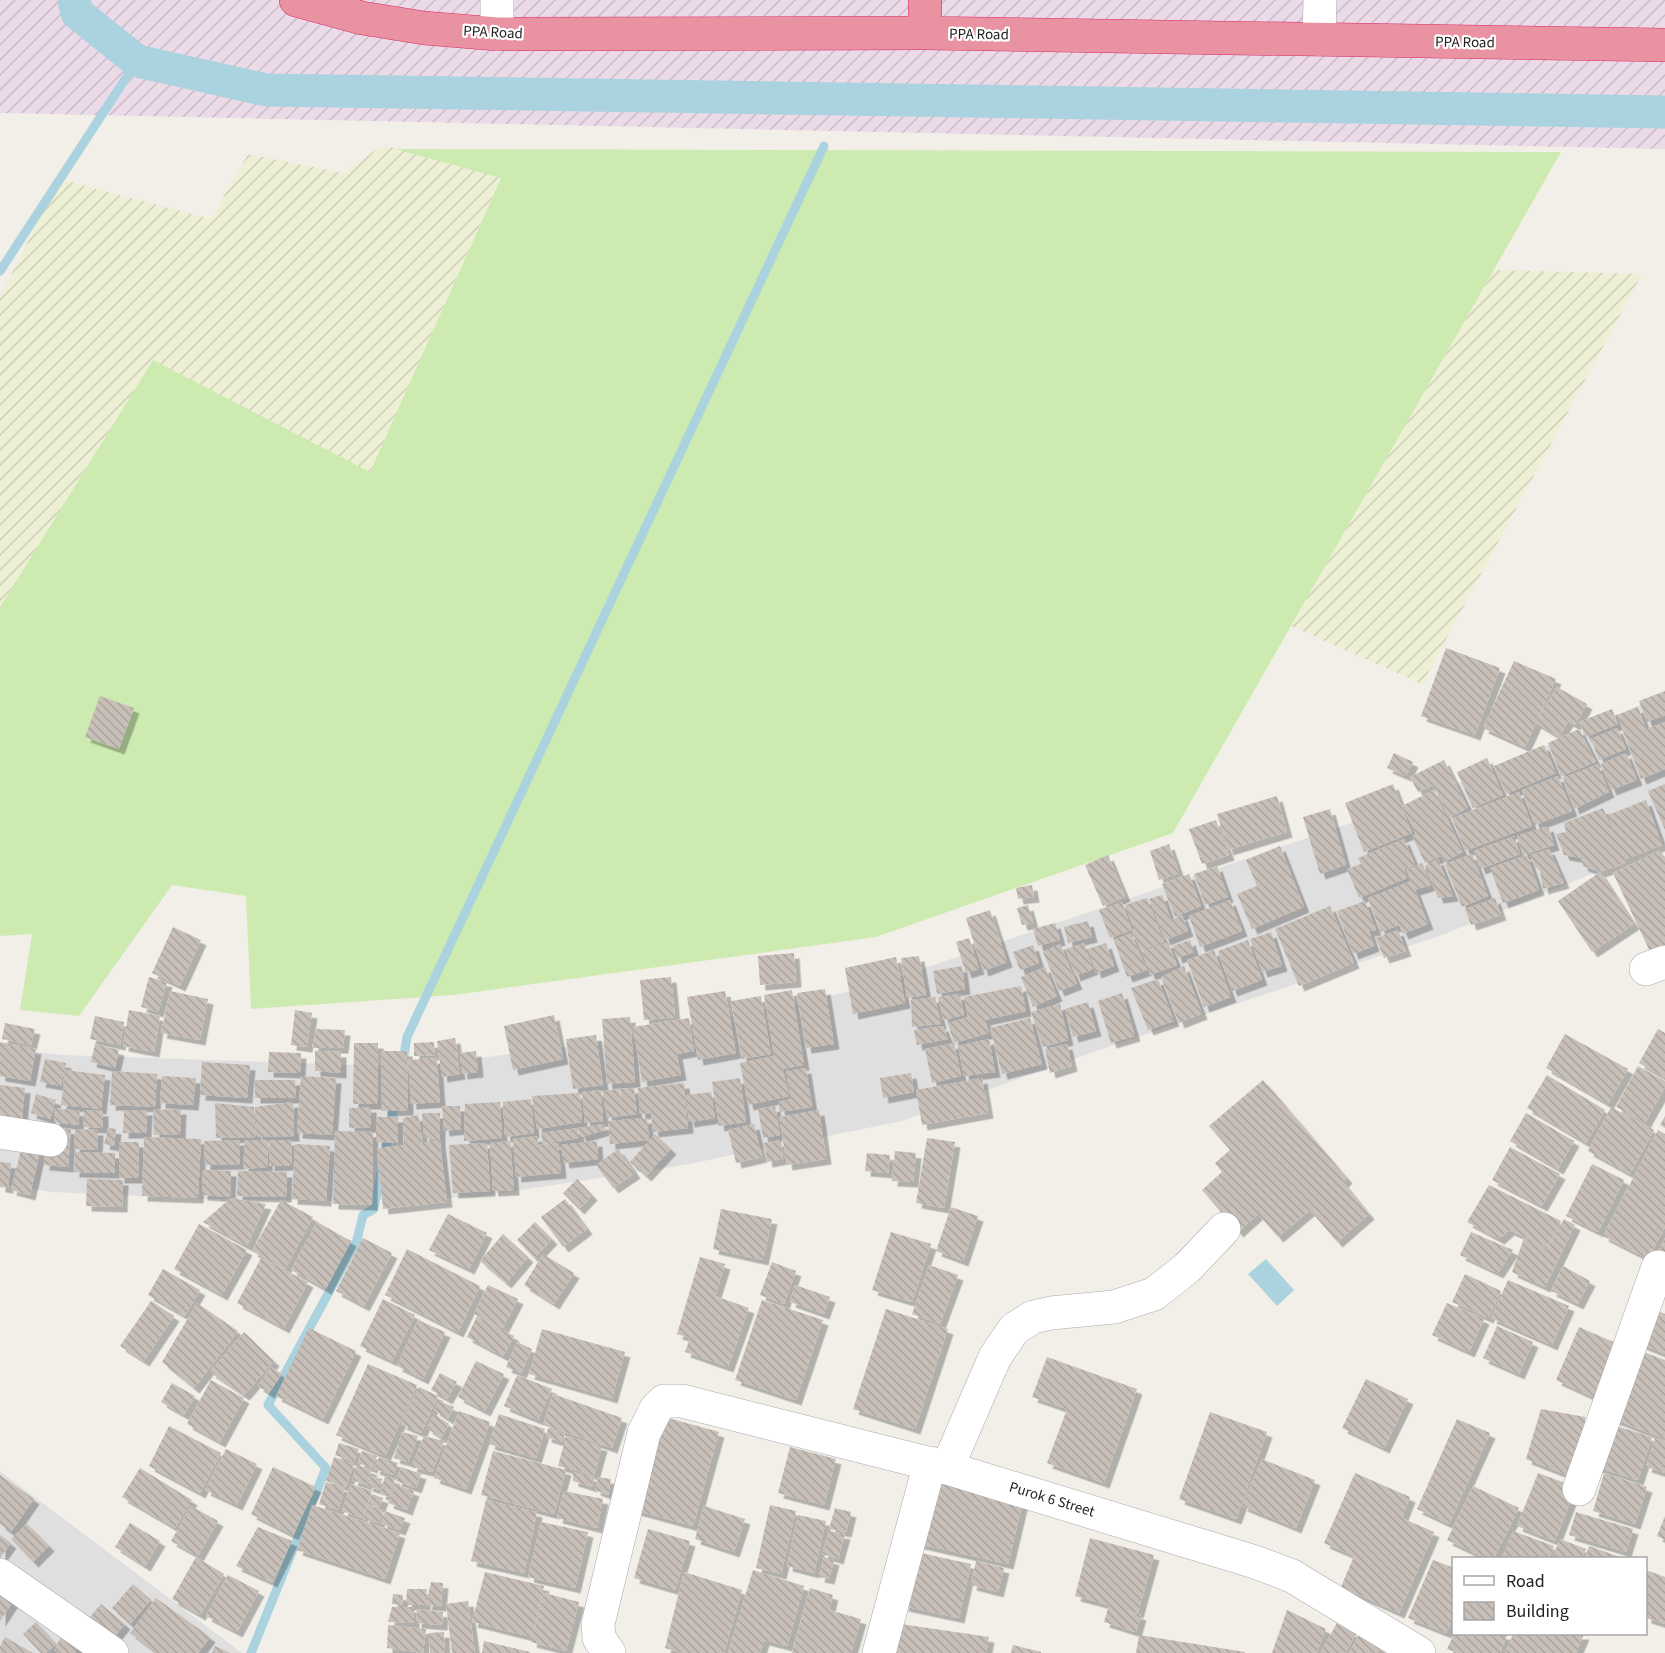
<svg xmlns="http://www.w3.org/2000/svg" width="1665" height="1653" font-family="'Source Sans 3',sans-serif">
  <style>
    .residential { fill: #e0dfdf }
    .industrial { fill: url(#industrial-furrows) }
    .farmland { fill: url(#farmland-furrows) }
    .grass { fill: #cdebb0 }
    .water { fill: #aad3df }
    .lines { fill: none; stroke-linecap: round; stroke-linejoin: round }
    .stream { stroke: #aad3df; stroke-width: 9 }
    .canal { stroke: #aad3df; stroke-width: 33 }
    .building { fill: url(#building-back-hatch); filter: url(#shadow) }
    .minor-casing { stroke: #a9a9a9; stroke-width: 34 }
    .highway-casing { stroke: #dc2a67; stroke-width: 34 }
    .minor { stroke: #fff; stroke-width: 33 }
    .highway { stroke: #e892a2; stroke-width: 33 }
    .labels { text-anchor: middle; stroke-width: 4.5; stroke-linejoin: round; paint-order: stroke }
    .street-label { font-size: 15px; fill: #222; stroke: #fff }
  </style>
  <defs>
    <pattern id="industrial-furrows" width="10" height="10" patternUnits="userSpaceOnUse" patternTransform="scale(1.5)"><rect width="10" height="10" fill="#ebdbe8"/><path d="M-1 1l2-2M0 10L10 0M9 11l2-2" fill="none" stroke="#c9bcc7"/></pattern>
    <pattern id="farmland-furrows" width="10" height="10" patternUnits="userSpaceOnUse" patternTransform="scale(1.5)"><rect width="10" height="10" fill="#eef0d5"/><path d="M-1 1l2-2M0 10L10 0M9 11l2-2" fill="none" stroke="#ccceb7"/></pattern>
    <pattern id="building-back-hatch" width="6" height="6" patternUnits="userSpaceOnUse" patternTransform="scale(1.5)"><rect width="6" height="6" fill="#c7bfb8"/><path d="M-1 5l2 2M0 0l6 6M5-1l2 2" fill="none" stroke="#aba49e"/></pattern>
    <filter id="shadow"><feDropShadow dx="5.5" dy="5.5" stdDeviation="0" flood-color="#0004"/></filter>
  </defs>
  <rect width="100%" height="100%" fill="#f2efe9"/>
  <!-- residential -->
  <path class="residential" d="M1665,694V844L1442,935L1096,1051L902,1121L684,1165L476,1197L350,1201L205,1199L53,1192L0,1184V1048L63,1055L414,1067L629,1038L866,988L1427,797Z
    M0,1471L242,1653H14L0,1643Z"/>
  <!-- industrial -->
  <path class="industrial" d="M0,0H1665V149L0,113Z"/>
  <!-- farmland -->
  <path class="farmland" d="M383,145L501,177L370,473L153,360L0,607V297L59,179L211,219L248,154L343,173Z
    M1494,270L1642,274L1422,684L1291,626Z"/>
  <!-- grass -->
  <path class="grass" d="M395,149L1561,152L1173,833L876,937L454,995L251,1009L246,896L172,885L79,1016L20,1010L32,934L0,936V607L153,360L370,472L501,178Z"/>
  <!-- water -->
  <path class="water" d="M1266,1259L1294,1290L1277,1306L1248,1274Z"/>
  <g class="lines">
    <!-- stream -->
    <path class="stream" d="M0,271L137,61
      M403,1061L407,1037L824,146
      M251,1653L326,1468L268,1405L357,1240L363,1215L374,1209L395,1101"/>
    <!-- canal -->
    <path class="canal" d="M74,0L77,13L137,61L267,90L1665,112"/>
  </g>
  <!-- building -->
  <path class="building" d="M1446,648L1500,668L1475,735L1421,716Z
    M1514,661L1556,679L1537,719L1557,687L1587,704L1575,725L1568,721L1559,737L1536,723L1525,747L1483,728Z
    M1665,691V715L1647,722L1639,701Z
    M100,696L134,708L119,749L85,737Z
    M1638,707L1646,729L1665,722V769L1641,779L1617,715Z
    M1612,709L1618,724L1586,737L1579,722Z
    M1617,728L1626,749L1599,760L1591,739Z
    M1579,729L1596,762L1561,776L1548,743Z
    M1544,745L1556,773L1506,794L1494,766Z
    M1394,753L1413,762L1406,776L1387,768Z
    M1626,753L1637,780L1611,790L1601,764Z
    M1487,758L1503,795L1473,808L1457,772Z
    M1444,760L1468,808L1449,818L1433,785L1418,792L1410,777Z
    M1598,764L1609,792L1574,809L1563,778Z
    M1558,776L1572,811L1535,825L1522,790Z
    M1393,784L1412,833L1364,852L1345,803Z
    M1665,784V830L1648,791Z
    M1434,790L1463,852L1444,862L1441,856L1425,863L1412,836L1416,834L1402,806Z
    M1519,792L1532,826L1465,851L1452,818Z
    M1277,796L1287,832L1228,850L1217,814Z
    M1646,800L1662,845L1624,860L1625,863L1600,872L1634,924L1592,952L1558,901L1600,872L1583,866L1581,858L1564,855L1556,834L1566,832L1564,823L1603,808L1617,841L1608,815Z
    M1330,809L1346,865L1320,874L1303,817Z
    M1216,820L1229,855L1202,864L1189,829Z
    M1548,826L1554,845L1523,855L1517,836Z
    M1514,836L1520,854L1480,869L1474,851Z
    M1404,839L1415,865L1404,869L1407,878L1359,898L1347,869L1361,864L1358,858Z
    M1169,844L1179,873L1159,880L1150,851Z
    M1280,846L1304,907L1252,929L1237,894L1257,886L1246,860Z
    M1549,849L1564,883L1543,889L1540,871L1535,866L1530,855Z
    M1661,850L1665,859V952L1653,958L1613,873Z
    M1472,854L1488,896L1462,907L1445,864Z
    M1108,855L1125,896L1103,906L1085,865Z
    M1527,855L1539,890L1503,903L1490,868Z
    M1438,859L1453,896L1438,898L1425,866Z
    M1422,863L1431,885L1415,890L1413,885L1428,924L1403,934L1399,925L1381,932L1368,898L1411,881L1406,870Z
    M1217,866L1228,897L1205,905L1194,874Z
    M1189,874L1201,906L1175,917L1162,884Z
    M1032,885L1034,897L1018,899L1016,888Z
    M1162,895L1171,920L1182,915L1188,931L1165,940L1149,899Z
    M1147,898L1164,942L1141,951L1132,931L1134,929L1125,905Z
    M1495,898L1501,915L1471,925L1465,909Z
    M1230,900L1242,931L1200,947L1189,916Z
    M1365,901L1376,930L1369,931L1374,946L1353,954L1337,911Z
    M1122,902L1132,930L1110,938L1099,910Z
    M1028,905L1033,923L1022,925L1017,908Z
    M1330,906L1354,963L1299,986L1275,929Z
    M990,910L1007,962L983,971L966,918Z
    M1088,921L1092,937L1068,943L1064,927Z
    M1055,923L1060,940L1038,946L1033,929Z
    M173,927L201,940L180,986L152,973Z
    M1398,930L1406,951L1384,958L1376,938Z
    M1271,932L1282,966L1262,972L1250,939Z
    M1131,933L1147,970L1127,977L1114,940Z
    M969,938L979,969L966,973L956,942Z
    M1190,940L1194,952L1177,958L1173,946Z
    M1248,940L1262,980L1232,991L1218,951Z
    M1168,942L1177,965L1150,975L1142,952Z
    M1084,943L1093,969L1075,976L1066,949Z
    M1106,943L1114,966L1096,973L1088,949Z
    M1060,944L1077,984L1059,991L1043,952Z
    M1033,945L1039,963L1020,970L1013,952Z
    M1214,950L1231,997L1204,1007L1187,960Z
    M794,953L796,982L760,985L758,956Z
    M919,956L926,995L907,998L901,958Z
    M896,957L905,1003L853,1014L845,968Z
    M962,966L965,989L937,994L933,971Z
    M1184,966L1202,1014L1179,1023L1161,977Z
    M1045,967L1057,996L1033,1007L1021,977Z
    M149,977L167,982L158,1012L141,1007Z
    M671,977L675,1017L644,1020L640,980Z
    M1158,979L1174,1021L1148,1030L1131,988Z
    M1021,986L1026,1011L985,1020L989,1033L954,1043L948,1023L968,1017L964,997Z
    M825,989L834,1044L806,1048L797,993Z
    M792,990L804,1065L783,1069L789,1096L748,1105L740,1063L774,1056L764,995Z
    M170,991L208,999L200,1040L161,1033Z
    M725,991L736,1053L698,1060L687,997Z
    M1122,993L1135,1036L1111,1043L1098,1001Z
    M960,994L964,1015L943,1020L938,997Z
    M761,996L771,1054L742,1059L731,1001Z
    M935,997L941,1024L912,1027L911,1000Z
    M1088,1002L1096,1031L1073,1037L1065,1009Z
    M1060,1004L1068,1040L1043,1047L1031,1012Z
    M129,1010L160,1016L154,1052L123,1046Z
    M295,1010L312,1013L307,1047L291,1045Z
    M554,1015L563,1059L513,1070L504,1026Z
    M95,1016L124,1022L120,1045L90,1039Z
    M630,1017L635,1082L607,1084L602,1019Z
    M689,1018L694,1051L677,1054L681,1075L642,1082L633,1027Z
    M1030,1018L1042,1064L1002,1074L990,1028Z
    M5,1023L35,1029L31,1045L2,1039Z
    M943,1026L948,1039L917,1045L914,1030Z
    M316,1029L345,1030L343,1048H312Z
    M1658,1029L1665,1033V1078L1639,1063Z
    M1565,1034L1628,1069L1608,1104L1546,1068Z
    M596,1035L603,1085L573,1089L566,1039Z
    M455,1038L460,1074L442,1077L437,1041Z
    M989,1039L995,1072L964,1076L958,1046Z
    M0,1042L36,1049L30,1081L0,1076Z
    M434,1042L435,1055L414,1056V1043Z
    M354,1043H378L377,1104H353Z
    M954,1043L961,1076L932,1083L925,1049Z
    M95,1044L119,1050L115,1068L91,1062Z
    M1067,1044L1072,1066L1050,1073L1045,1049Z
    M315,1051L341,1052V1073L315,1071Z
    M381,1051H407L408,1110L382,1111Z
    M476,1051L478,1072L462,1074L460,1053Z
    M269,1052L301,1053L300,1073L268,1072Z
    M437,1058L440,1102L411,1104L408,1060Z
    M45,1059L66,1063L61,1086L40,1082Z
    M202,1062L250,1065L247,1098L200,1095Z
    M1638,1066L1665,1081V1087L1645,1123L1616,1107Z
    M806,1068L812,1107L780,1112L778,1102L791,1099L786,1071Z
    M65,1070L105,1075L101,1109L61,1105Z
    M112,1071L157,1074L155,1107L110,1105Z
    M911,1073L914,1092L883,1098L880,1078Z
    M1547,1075L1605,1110L1586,1143L1527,1108Z
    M162,1076L196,1078L193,1105L160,1103Z
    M301,1076L336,1078L332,1135L297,1133Z
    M740,1078L746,1122L719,1126L712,1082Z
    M982,1078L988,1113L922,1125L916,1090Z
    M255,1080H295L296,1098H255Z
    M1263,1080L1347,1178L1343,1182L1369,1214L1337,1242L1310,1210L1278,1237L1258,1214L1238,1232L1202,1190L1222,1172L1215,1163L1230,1150L1209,1126Z
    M684,1083L688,1128L653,1132L651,1113L640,1114L638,1088Z
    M0,1085L25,1088L22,1118L0,1116Z
    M634,1088L637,1114L607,1118L602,1090H619L622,1110L620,1089Z
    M601,1090L603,1121L585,1123L582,1092Z
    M711,1092L715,1118L689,1122L686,1095Z
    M580,1093L582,1122L537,1129L532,1096Z
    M36,1094L56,1100L50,1119L31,1113Z
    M531,1099L534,1133L505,1137L503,1102Z
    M293,1102L294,1136L257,1137L255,1107Z
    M500,1102L502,1138L464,1141L465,1104Z
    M215,1103L254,1107L256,1137L216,1138Z
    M442,1106H460L461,1129L444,1131Z
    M775,1106L780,1135L763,1138L758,1109Z
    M371,1107V1127L349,1128V1108Z
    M1611,1107L1654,1130L1630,1174L1588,1151Z
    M55,1108L80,1111L78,1125L54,1122Z
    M181,1109L180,1134L154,1135L153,1110Z
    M84,1110L103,1111V1128L83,1127Z
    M124,1110H147L146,1133H123Z
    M819,1110L826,1159L787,1165L779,1117Z
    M422,1113H440V1141L447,1202L383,1209L377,1148L404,1145L403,1118L418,1115L423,1141L408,1144L437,1141L424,1137Z
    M1526,1113L1574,1141L1558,1169L1510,1141Z
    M1665,1116V1128L1660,1125Z
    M376,1117H398V1143L376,1142Z
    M647,1118L649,1140L610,1144L608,1121Z
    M604,1124L605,1130L581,1137L578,1128Z
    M754,1124L762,1157L736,1163L728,1130Z
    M47,1127L71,1129L68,1167L44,1165Z
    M108,1128L116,1129L114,1146L104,1144Z
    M578,1128L579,1138L543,1144L541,1133Z
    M75,1129L98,1130L97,1150L74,1149Z
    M1658,1130L1665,1134V1227L1648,1259L1603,1236Z
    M335,1131L373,1132L372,1205L333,1204Z
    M25,1134L43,1139L30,1195L11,1190Z
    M655,1134L671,1149L646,1176L630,1162Z
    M537,1136L538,1145L558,1143L561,1173L516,1177L513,1139Z
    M144,1137L201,1139L198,1198L142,1196Z
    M927,1138L955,1142L944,1208L916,1203Z
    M240,1140V1164L205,1165L204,1141Z
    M245,1140H269L267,1167L243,1169Z
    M270,1140H291L292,1165L269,1166Z
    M781,1140L783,1159L767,1162L764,1143Z
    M510,1141L514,1190L493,1191L490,1143Z
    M597,1141L598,1159L564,1163L561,1145Z
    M119,1142H139L138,1178H119Z
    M487,1143L490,1191L453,1193L449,1145Z
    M295,1144L330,1146L326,1201L292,1199Z
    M1510,1147L1560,1174L1542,1206L1492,1180Z
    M618,1149L635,1173L613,1188L596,1165Z
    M895,1151L916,1153L913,1182L892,1181Z
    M75,1152L115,1153V1173L74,1172Z
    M867,1153L890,1155L888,1173L865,1171Z
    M0,1162L11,1163L8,1188L0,1187Z
    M1592,1164L1624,1180L1598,1232L1566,1216Z
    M203,1170L231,1171L230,1197L202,1195Z
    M238,1171L287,1172L286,1197L237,1196Z
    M87,1179L123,1180L122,1207L86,1206Z
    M577,1179L592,1195L579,1209L563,1193Z
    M1489,1185L1561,1221L1547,1247L1509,1230L1499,1239L1467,1222Z
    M231,1198L266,1204L247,1246L203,1222Z
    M565,1199L587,1229L563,1247L541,1217Z
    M281,1200L313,1217L285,1269L252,1251Z
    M951,1207L978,1216L963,1261L936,1251Z
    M721,1209L772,1219L763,1260L713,1249Z
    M448,1214L487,1233L469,1269L429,1250Z
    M1564,1219L1575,1225L1545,1287L1512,1272L1524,1238L1547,1249Z
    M317,1222L351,1241L326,1289L291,1270Z
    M535,1222L552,1239L534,1258L517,1240Z
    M199,1224L247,1250L222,1295L174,1269Z
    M891,1232L931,1244L912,1302L872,1290Z
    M1471,1232L1513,1250L1498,1273L1460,1255Z
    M503,1234L528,1257L506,1283L480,1261Z
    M363,1238L392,1253L364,1306L336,1291Z
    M1665,1238V1263L1655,1258Z
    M407,1249L480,1286L458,1332L385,1295Z
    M543,1254L574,1273L554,1304L524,1285Z
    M700,1257L725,1264L715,1296L749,1308L728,1367L685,1352L690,1338L677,1334Z
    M261,1258L308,1282L284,1328L237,1303Z
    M772,1262L796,1271L784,1304L760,1295Z
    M929,1265L958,1275L940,1324L912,1314Z
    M1563,1266L1590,1281L1578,1304L1551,1291Z
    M163,1269L200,1290L185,1316L148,1295Z
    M1465,1274L1501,1291L1488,1318L1452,1302Z
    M1508,1280L1569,1306L1552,1345L1491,1318Z
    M488,1285L518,1299L503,1328L474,1314Z
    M795,1285L830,1297L824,1314L790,1302Z
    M383,1299L415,1315L392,1361L360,1346Z
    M762,1300L823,1320L796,1400L735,1380Z
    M151,1301L174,1316L144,1361L120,1346Z
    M197,1303L238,1331L194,1388L162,1362Z
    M1447,1303L1484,1319L1469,1352L1432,1335Z
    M886,1309L948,1329L915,1429L853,1409Z
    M1653,1309L1665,1314V1354L1638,1343Z
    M477,1316L514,1336L503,1356L467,1337Z
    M418,1320L445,1332L423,1379L397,1366Z
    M1497,1326L1533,1342L1519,1374L1483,1358Z
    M1579,1327L1625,1347L1602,1401L1556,1380Z
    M309,1328L356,1351L323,1419L276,1396Z
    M542,1329L625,1352L612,1398L529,1374Z
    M244,1332L274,1361L244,1395L210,1372Z
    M517,1342L532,1349L521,1373L506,1367Z
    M1638,1350L1665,1360V1439L1611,1418Z
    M1047,1357L1137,1389L1104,1483L1047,1463L1067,1409L1032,1397Z
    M476,1361L504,1374L485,1411L458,1397Z
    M368,1364L417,1385L385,1456L336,1435Z
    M271,1367L282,1374L269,1393L258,1386Z
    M440,1373L457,1382L447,1399L431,1390Z
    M517,1375L552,1389L538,1420L504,1406Z
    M1366,1379L1408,1399L1384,1448L1342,1428Z
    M211,1380L244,1398L220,1442L187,1424Z
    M172,1383L195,1396L184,1415L161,1402Z
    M419,1387L438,1396L421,1433L401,1424Z
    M553,1394L622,1418L612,1448L543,1425Z
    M439,1401L454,1407L448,1419L434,1410Z
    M1541,1409L1585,1417L1587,1450L1570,1476L1526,1459Z
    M459,1411L490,1422L466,1489L434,1478Z
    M1210,1412L1267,1432L1236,1519L1179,1499Z
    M434,1414L449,1424L441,1438L427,1428Z
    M499,1414L545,1429L536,1458L489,1444Z
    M661,1416L719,1432L693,1526L635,1510Z
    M1457,1419L1490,1433L1449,1524L1417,1509Z
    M1610,1424L1652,1437L1638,1480L1596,1467Z
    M169,1426L221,1453L200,1493L149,1466Z
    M548,1428L565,1434L562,1442L546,1437Z
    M402,1432L418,1436L408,1462L394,1458Z
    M424,1436L444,1441L432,1472L411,1467Z
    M566,1436L602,1446L594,1475L558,1466Z
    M1655,1438L1665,1441V1473L1646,1467Z
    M339,1443L359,1449L354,1462L335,1455Z
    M790,1447L836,1459L824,1505L778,1493Z
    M226,1449L257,1464L237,1505L205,1490Z
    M362,1451L377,1456L372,1468L358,1463Z
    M493,1451L566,1470L554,1514L481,1495Z
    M334,1457L354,1464L346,1487L326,1481Z
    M379,1457L398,1463L393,1475L374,1469Z
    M1262,1459L1315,1480L1296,1528L1242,1506Z
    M357,1465L372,1470L366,1485L352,1480Z
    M273,1467L316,1487L293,1535L251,1514Z
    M401,1467L421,1474L416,1488L396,1481Z
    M140,1468L192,1500L175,1528L122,1497Z
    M573,1472L595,1477L592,1487L573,1481Z
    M1355,1473L1410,1497L1402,1518L1434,1532L1399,1613L1341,1587L1354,1556L1324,1543Z
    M1538,1473L1576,1487L1555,1541L1517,1526Z
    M1604,1473L1647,1487L1635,1524L1593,1511Z
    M0,1475L34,1499L11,1532L0,1524Z
    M371,1476L382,1479L379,1490L367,1486Z
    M385,1476L395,1479L389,1497L380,1494Z
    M598,1477L611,1479L608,1495L595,1490Z
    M930,1479L1023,1501L1008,1564L915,1543Z
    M326,1482L345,1488L338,1510L319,1504Z
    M351,1484L372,1491L362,1518L342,1511Z
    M395,1484L414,1491L407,1510L388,1503Z
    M1473,1486L1519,1508L1494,1558H1485L1447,1540Z
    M564,1491L603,1499L597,1528L557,1518Z
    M372,1494L383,1498L379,1508L368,1504Z
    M486,1500L537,1512L524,1573L471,1561Z
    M312,1505L400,1533L385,1579L297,1550Z
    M368,1505L383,1511L379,1523L363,1519Z
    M770,1505L796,1511L781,1574L756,1568Z
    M191,1506L218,1521L198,1556L171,1541Z
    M704,1506L745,1519L734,1552L695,1539Z
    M835,1508L851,1512L846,1532L829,1529Z
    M385,1511L405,1518L400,1530L381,1524Z
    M1576,1512L1633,1529L1626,1552L1569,1535Z
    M798,1515L826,1521L814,1573L787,1566Z
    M1665,1516V1540L1657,1536Z
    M541,1522L588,1532L575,1588L528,1577Z
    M130,1523L160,1541L145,1566L115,1547Z
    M27,1524L49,1546L33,1562L11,1539Z
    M258,1527L292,1541L272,1582L236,1566Z
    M648,1529L690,1541L675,1590L634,1578Z
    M829,1531L845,1534L838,1559L822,1554Z
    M1513,1531L1554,1546L1549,1558H1502Z
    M0,1535L11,1543L0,1558Z
    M1090,1538L1154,1555L1138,1613L1126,1611L1141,1615L1136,1632L1104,1622L1109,1605L1075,1596Z
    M1560,1539L1586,1549L1582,1558H1552Z
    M1589,1546L1623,1558H1585Z
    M916,1552L971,1564L959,1618L903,1606Z
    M196,1557L224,1574L200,1615L172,1599Z
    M824,1557L834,1560L829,1579L819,1577Z
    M1433,1560L1454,1568V1618L1446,1633L1408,1618Z
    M976,1561L1004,1568L998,1592L971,1585Z
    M753,1570L804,1586L787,1646L764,1640L760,1653H728Z
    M1646,1570L1665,1577V1624L1646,1618Z
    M485,1572L544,1586L532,1637L472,1622Z
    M684,1572L742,1590L724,1653H683L665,1648Z
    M228,1575L259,1591L237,1632L206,1616Z
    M431,1582L443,1583L441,1606L426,1605Z
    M133,1584L151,1600L130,1624L112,1608Z
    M0,1587L16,1597L0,1621Z
    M810,1588L833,1595L829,1610L861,1619L851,1653H792Z
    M407,1589H427L425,1605H406Z
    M544,1593L579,1602L566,1651L531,1642Z
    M393,1594L403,1595L402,1605L392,1604Z
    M156,1598L210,1637L198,1653H157L130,1633Z
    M468,1601L475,1653H452L446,1604Z
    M101,1604L125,1624L108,1645L84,1624Z
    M392,1607H414V1623L388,1622Z
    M417,1609L443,1612L442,1625L416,1623Z
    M1287,1610L1326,1629L1316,1653H1272Z
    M36,1622L56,1644L46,1653H41L23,1634Z
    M1337,1623L1356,1634L1345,1653H1323L1321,1652Z
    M901,1624L989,1637L986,1653H894Z
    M388,1625L426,1629L423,1653L387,1648Z
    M444,1632L445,1653H430L429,1633Z
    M1454,1634H1508L1500,1653H1458L1447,1649Z
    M1513,1634H1584L1576,1653H1505Z
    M62,1635L79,1646L74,1653H59L54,1650Z
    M1139,1635L1245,1652V1653H1136Z
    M1359,1635L1380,1647L1377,1653H1349Z
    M5,1637L33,1653H0V1646Z
    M484,1641L530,1652V1653H482Z
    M1013,1645L1041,1652V1653H1011Z
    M215,1646L230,1653H212Z"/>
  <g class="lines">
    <!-- minor casing -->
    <g class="minor-casing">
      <path id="minor" d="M497,34V0
        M1319,39L1320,0
        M1646,969L1665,962
        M0,1132L51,1140
        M947,1468L995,1357L1014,1329L1033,1317L1051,1313L1114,1307L1154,1294L1187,1268L1224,1229
        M1579,1489L1658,1267L1665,1270
        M0,1575L112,1653
        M609,1653L599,1638L598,1624L644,1433L656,1409L664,1401H682L947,1468L1255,1562L1292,1576L1419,1653
        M879,1653L930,1463"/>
    </g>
    <!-- highway casing -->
    <g class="highway-casing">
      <path id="highway" d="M296,0L362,18L424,28L497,34L925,33L1665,45
        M925,33V0"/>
    </g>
    <!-- minor -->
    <use href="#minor" class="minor"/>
    <!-- highway -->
    <use href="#highway" class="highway"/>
  </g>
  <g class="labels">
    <!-- street labels -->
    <g class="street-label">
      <text transform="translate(493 32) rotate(3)" y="5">PPA Road</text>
      <text transform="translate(979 34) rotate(1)" y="5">PPA Road</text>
      <text transform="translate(1465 42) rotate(1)" y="5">PPA Road</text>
      <text transform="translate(1052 1499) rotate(17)" y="5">Purok 6 Street</text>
    </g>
  </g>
  <!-- legend -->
  <rect x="1452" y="1557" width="195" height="78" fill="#ffffff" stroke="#a7a7a7" stroke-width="1.5"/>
  <rect x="1464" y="1576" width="30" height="9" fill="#ffffff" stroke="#a7a7a7" stroke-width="1.5"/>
  <text x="1506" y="1587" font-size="18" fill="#222222">Road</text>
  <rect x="1464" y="1602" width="30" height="18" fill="url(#building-back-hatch)" stroke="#a7a7a7" stroke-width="1.5"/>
  <text x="1506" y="1617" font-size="18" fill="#222222">Building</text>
</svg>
